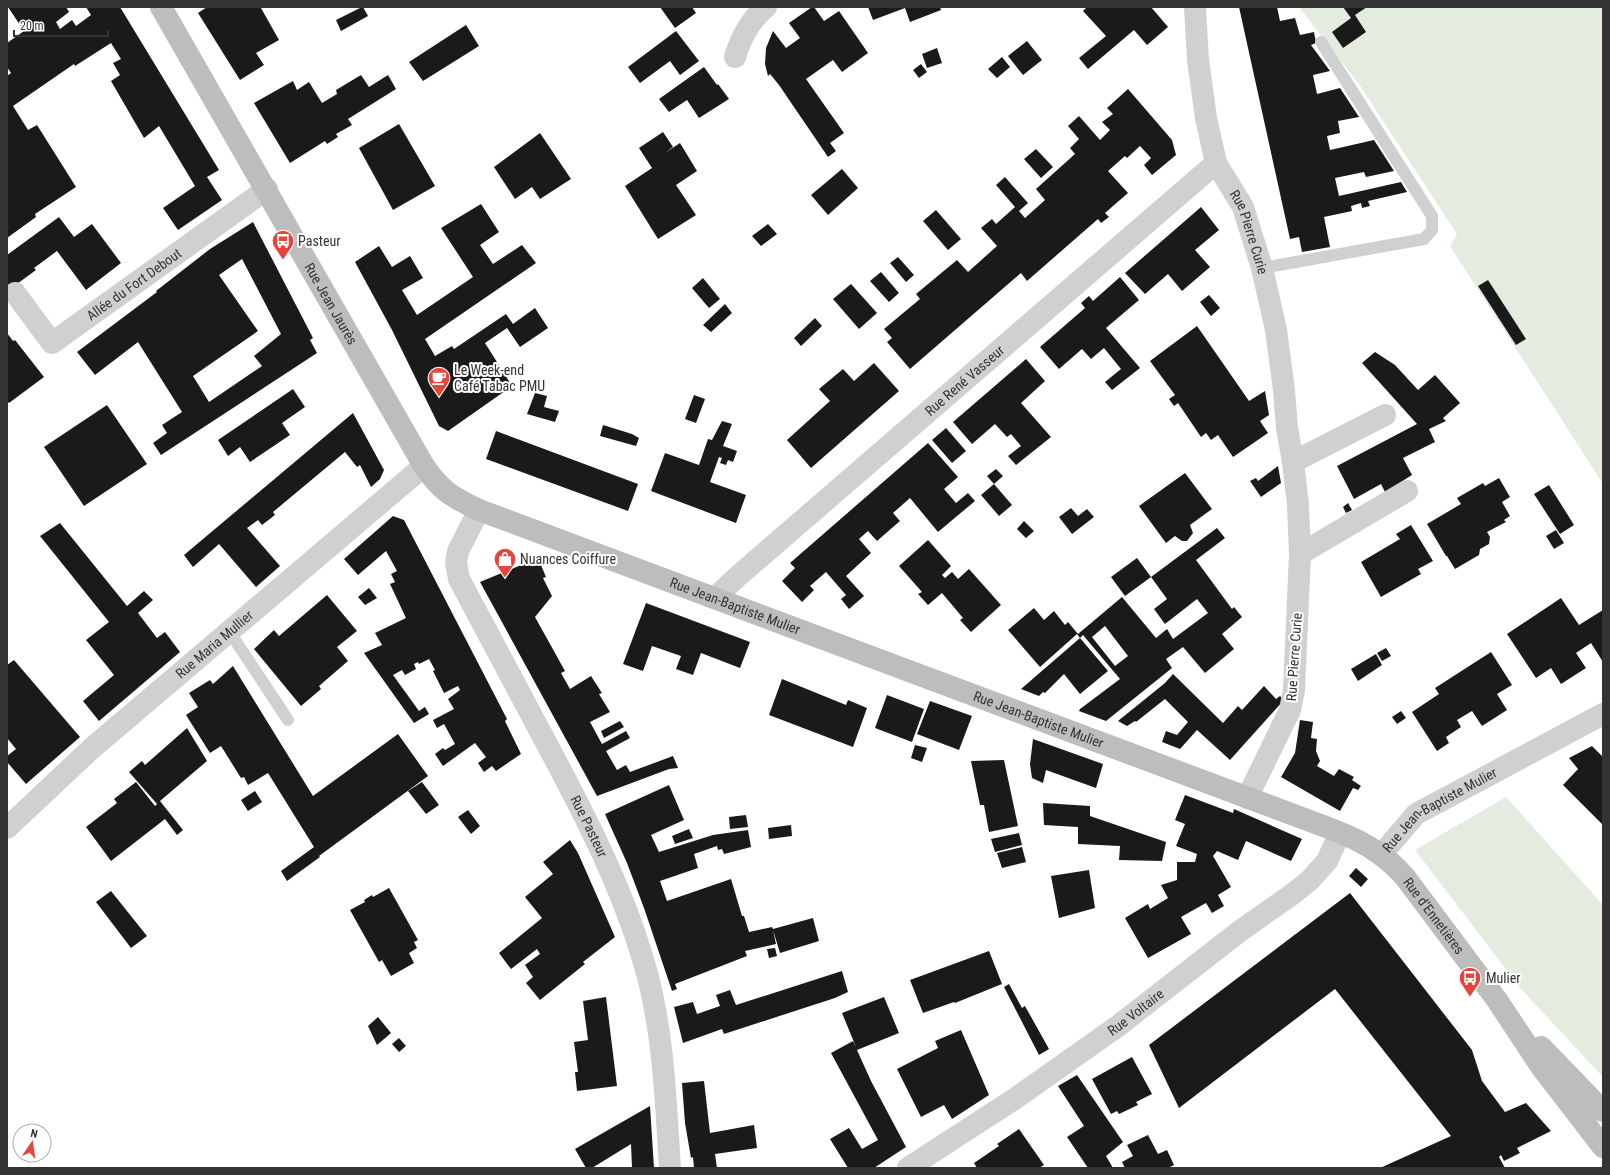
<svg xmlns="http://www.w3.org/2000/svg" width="1610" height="1175" font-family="'Roboto Condensed',sans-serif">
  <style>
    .green { fill: #e4ecdf }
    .building { fill: #1a1a1a; fill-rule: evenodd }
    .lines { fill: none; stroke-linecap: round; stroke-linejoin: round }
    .lane { stroke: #d0d0d0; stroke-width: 12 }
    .street { stroke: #d0d0d0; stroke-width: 22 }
    .secondary { stroke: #bdbdbd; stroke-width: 22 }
    .labels { text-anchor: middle; stroke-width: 4; stroke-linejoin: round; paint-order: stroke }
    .street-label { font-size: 14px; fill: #333; stroke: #fff }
    .poi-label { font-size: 14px; fill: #333; stroke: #fff; text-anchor: start }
  </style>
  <rect width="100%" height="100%" fill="#fff"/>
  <!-- green -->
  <path class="green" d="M1299,7H1603V484L1450,246L1457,234L1359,84Z
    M1506,797L1603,905V1077L1521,989L1415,850Z"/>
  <!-- building -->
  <path class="building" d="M8,7H66L69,12L56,22L60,29L72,20L76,26L91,15L86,7H120L219,170L207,177L222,200L178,230L163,208L195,186L159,126L144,138L111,81L120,75L113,63L121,59L111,43L75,66L74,64L13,106L28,130L37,125L76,187L35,214L36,217L7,238V76L11,73L7,67V43L24,31Z
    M207,7H263L261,8L279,40L256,53L264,65L240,80L198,13Z
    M362,7H363L368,16L341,31L336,20Z
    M660,7H692L696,13L675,28Z
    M812,7H814L824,21L839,11L868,53L842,72L833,60L806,79L844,133L830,143L836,151L828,157L779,85L770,74L768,76L765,64L766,48L773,31L786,48L800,38L789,23Z
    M868,7H940L941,10L910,22L905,8L873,20Z
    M1087,7H1151L1168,27L1147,45L1134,30L1088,69L1079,58L1106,36L1083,11Z
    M1239,7H1277L1280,21L1295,18L1300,35L1314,32L1316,43L1311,45L1330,71L1313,75L1317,94L1340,88L1359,117L1338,121L1340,133L1327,136L1330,150L1374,140L1394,171L1366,177L1364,172L1335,178L1339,196L1401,182L1407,192L1368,201L1370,206L1362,208L1361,203L1351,206L1352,211L1324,217L1330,247L1302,252L1299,237L1290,239Z
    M1343,7H1367L1355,15L1366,32L1343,48L1332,32L1351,18Z
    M466,25L479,46L423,81L409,62Z
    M676,31L699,61L680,75L670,61L640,83L628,67Z
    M1027,41L1042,60L1023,75L1008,56Z
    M937,48L942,63L927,68L922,54Z
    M1002,57L1010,67L997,78L988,69Z
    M921,64L927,72L919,78L913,70Z
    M704,67L717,85L718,84L729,99L699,118L687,100L669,112L659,99Z
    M361,75L369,87L388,75L396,89L348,119L352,125L336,134L338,137L327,144L325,141L290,163L254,103L293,81L297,90L309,82L322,103L337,94L336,90Z
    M1128,89L1172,140L1176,155L1152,175L1144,165L1151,158L1140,146L1127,158L1125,156L1108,171L1128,193L1105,213L1109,217L1101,223L1098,219L1027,281L1021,273L910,369L887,342L892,338L884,329L920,299L916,294L957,260L968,272L997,246L981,228L992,219L996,224L1015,207L996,185L1005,177L1011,184L1028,203L1019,211L1025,218L1045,200L1036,189L1075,154L1070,148L1079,139L1068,126L1079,116L1100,140L1110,130L1102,122L1113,114L1107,108Z
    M399,124L435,186L393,210L359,148Z
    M663,132L673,147L665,153L680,143L697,171L676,185L696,215L658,239L625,186L652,168L639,148Z
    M540,133L571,179L540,199L532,187L515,199L494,167Z
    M1036,149L1053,167L1041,178L1024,159Z
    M842,169L858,188L828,215L811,195Z
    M481,204L499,232L480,245L493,264L522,245L536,263L425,339L435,356L452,346L454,349L506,314L513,324L535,308L548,328L520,347L507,328L485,343L512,386L448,431L439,426L392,330L355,262L379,246L392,267L410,256L423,278L402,290L417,315L473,277L441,228Z
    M1201,207L1219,230L1195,250L1210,267L1182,291L1168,274L1145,294L1125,273Z
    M936,210L961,239L948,250L923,221Z
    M59,217L74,237L92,224L121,263L86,290L57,251L34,268L36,270L10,289L7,288V255Z
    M253,222L313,338L310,340L317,353L161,455L153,443L167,433L162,425L182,412L138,342L95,375L77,352L157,292L156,291L210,249ZM242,259L281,334L254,356L262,366L209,402L193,376L258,331L219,275Z
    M768,224L777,234L761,246L752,236Z
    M898,257L914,275L906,282L890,263Z
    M881,272L899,293L889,302L870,281Z
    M1120,277L1139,300L1106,328L1140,368L1112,390L1105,382L1121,369L1104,348L1091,359L1082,349L1059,369L1040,347L1085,308L1081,303L1089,296L1093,301Z
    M703,278L720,299L709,308L692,288Z
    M1488,280L1526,339L1516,345L1478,286Z
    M851,284L877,313L859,329L833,299Z
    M1209,295L1220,308L1211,316L1200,302Z
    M725,304L732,313L711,332L703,325Z
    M815,318L822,326L801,346L794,338Z
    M1197,326L1249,401L1265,391L1269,415L1260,421L1268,433L1233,457L1218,435L1211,440L1206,433L1201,437L1178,403L1174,406L1169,399L1175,395L1150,361Z
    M7,333L13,341L15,340L44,377L9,403L7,401Z
    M1375,352L1395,365L1418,390L1435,375L1460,403L1443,418L1446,421L1429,429L1435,442L1403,458L1412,475L1385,492L1381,484L1354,499L1337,466L1417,424L1362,363Z
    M1026,359L1045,381L1021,403L1051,437L1016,465L1008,456L1021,446L1011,434L1007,437L995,424L972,444L953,422Z
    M874,363L899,391L811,468L787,440L830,401L819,389L843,369L854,381Z
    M293,389L305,407L282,423L290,435L250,462L240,447L228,456L218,440Z
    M535,393L547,396L544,407L559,411L555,422L527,414Z
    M694,395L705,399L696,423L685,419Z
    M107,405L147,464L84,506L44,447Z
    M353,413L384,470L380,479L371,487L360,465L357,467L345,452L273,512L275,515L262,525L258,520L247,528L280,566L256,587L219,544L193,567L184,555Z
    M722,421L732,424L723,446L737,451L733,462L728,460L726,465L720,463L722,458L719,457L710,482L746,495L736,523L651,491L665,453L699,465L708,439L712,440Z
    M603,425L632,434L639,438L636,446L600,436Z
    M946,428L966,451L952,463L932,440Z
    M496,431L638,484L628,511L486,459Z
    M928,443L958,477L944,489L956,503L968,493L975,501L938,532L910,498L893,513L900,521L877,541L868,531L859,539L871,553L846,576L864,596L849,609L841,599L846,595L826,572L810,586L814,590L802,602L782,581L795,568L790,563Z
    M1278,466L1281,483L1261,497L1250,481L1256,478L1258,481Z
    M996,469L1003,476L994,484L987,476Z
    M1185,473L1212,509L1190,525L1193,533L1187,541H1182L1175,536L1166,543L1139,506Z
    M1499,478L1510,497L1502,502L1510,516L1504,520L1506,522L1487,532L1490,537L1489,544L1480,549L1479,555L1455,569L1447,556H1446L1427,524L1461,504L1457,498L1483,483L1485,486Z
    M994,484L1012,505L999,516L981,495Z
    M1549,485L1574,525L1560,534L1534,494Z
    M1348,503L1352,510L1346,513L1343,507Z
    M1071,508L1078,516L1087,509L1094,517L1072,534L1059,517Z
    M393,516L404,520L507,719L505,721L521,754L496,771L492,766L484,772L478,763L486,757L475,743L443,766L435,754L443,748L445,750L455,744L444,724L437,728L433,720L454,709L448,699L460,690L458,686L444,693L433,671L435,670L429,659L419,664L418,662L414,664L416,669L405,675L402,670L393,675L419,711L425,707L429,714L414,723L364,653L382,645L375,633L406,618L390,584L395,582L391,574L397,571L386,551L358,575L344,559Z
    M1024,521L1034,531L1026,538L1017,529Z
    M60,523L127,606L144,591L153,600L138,613L157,638L165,632L180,652L99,721L83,701L114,675L86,640L109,622L40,536Z
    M1411,525L1433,561L1418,569L1421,574L1381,597L1361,562L1400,539L1396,534Z
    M1217,528L1225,538L1196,560L1232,609L1234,607L1242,617L1222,634L1234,649L1205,673L1183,647L1166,659L1172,668L1106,721L1079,711L1080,709L1120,679L1083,635L1080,638L1077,634L1040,667L1008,630L1034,608L1044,620L1054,611L1065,625L1068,622L1078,634L1122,597L1156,638L1167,629L1173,639L1208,613L1197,599L1165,624L1154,609L1167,599L1151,577ZM1105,626L1128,656L1115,666L1092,637Z
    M1556,530L1564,543L1554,549L1546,536Z
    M928,540L951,566L942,575L945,578L952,572L958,579L969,569L1001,605L971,632L960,620L963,618L942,593L928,605L918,594L922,592L899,566Z
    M538,558L546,577L543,578L552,596L535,617L565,671L561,673L570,689L591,676L602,693L599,694L610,712L590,722L602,744L626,731L630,738L606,751L617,770L626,765L630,772L673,756L678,768L669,769L597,796L480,582Z
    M1137,558L1151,577L1125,596L1111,577Z
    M369,588L377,598L365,605L358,597Z
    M327,595L357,631L337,647L348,661L319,686L321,689L301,706L254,649L274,630L279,636Z
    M1561,598L1579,625L1603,610V662L1591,643L1576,653L1586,668L1561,684L1551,668L1536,678L1507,634Z
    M646,603L750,642L740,668L701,653L693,675L676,669L681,656L652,646L643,671L623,664Z
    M1080,638L1108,671L1080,694L1064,674L1045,693L1043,692L1039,696L1021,689Z
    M1386,648L1391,656L1382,661L1377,653Z
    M1491,652L1512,685L1497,694L1507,710L1482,726L1472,711L1457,720L1461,727L1446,737L1449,743L1437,751L1412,712L1439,694L1435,688Z
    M1376,654L1382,665L1358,681L1351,669Z
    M14,660L80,737L26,784L7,762V756L16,749L7,738V665Z
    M233,666L313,796L398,734L428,776L319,856L320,857L287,881L281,871L314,847L268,773L248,785L244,777L241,778L221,746L210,753L186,715L198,707L189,693L210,680L213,684Z
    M1173,674L1223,723L1238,706L1242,710L1264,686L1276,699L1280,696L1284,700L1230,760L1197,730L1180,749L1162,742L1166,731L1177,735L1188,722L1165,699L1136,722L1135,721L1127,726L1118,721L1165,683Z
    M782,679L846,705L848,700L867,708L853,747L769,715Z
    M887,695L924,709L912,742L875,728Z
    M930,701L972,716L959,750L917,734Z
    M1401,711L1406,718L1397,724L1392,717Z
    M1300,720L1313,722L1311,738L1317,739L1316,751L1320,761L1317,766L1334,776L1339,769L1354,777L1352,780L1361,786L1358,790L1353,788L1340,811L1281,777L1295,753Z
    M620,721L624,727L604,738L601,731Z
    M187,728L207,761L160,801L183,830L177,835L165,819L111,861L86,827L117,803L114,799L136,782L155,806L157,804L129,772L142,761L145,765Z
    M1033,739L1103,764L1096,788L1046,770L1043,783L1032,778L1030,764Z
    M915,745L927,748L922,762L911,758Z
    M1592,746L1603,757V825L1563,785L1578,769L1569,758Z
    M1004,760L1018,826L989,832L984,805H980L971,761Z
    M422,782L439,805L426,814L408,791Z
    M669,785L684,820L651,835L659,852L713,835L748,830L751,847L724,854L722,849L718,850L717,846L694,854L698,868L660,881L667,901L731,879L742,916H744L749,932L772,927L773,929L813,918L819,941L780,953L773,930L776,944L745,951L747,956L675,984L677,989L672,991L644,908L627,863L605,814Z
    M255,791L262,802L248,811L241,800Z
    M1185,795L1233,813L1234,809L1302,839L1291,861L1246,841L1238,860L1217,851L1213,856L1231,887L1218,895L1224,906L1212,913L1206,903L1181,917L1191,934L1148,958L1125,918L1148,904L1150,909L1168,898L1161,885L1177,880V862H1195L1197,854L1176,846L1185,824L1175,820Z
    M1043,803L1090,806V816L1166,842L1162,861L1119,860L1120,846L1078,844V827L1044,825Z
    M468,810L480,826L471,834L458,817Z
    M746,815L748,827L730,829L729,817Z
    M791,825L792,836L769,839L768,828Z
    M689,829L693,838L675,844L672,836Z
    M1019,833L1022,845L995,852L991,839Z
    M570,840L578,853L615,937L583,962L585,964L540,1000L526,983L533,977L525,965L540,954L537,949L511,969L499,953L542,918L525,897L553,874L543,862Z
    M1022,847L1026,862L1002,868L997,853Z
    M1356,868L1368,879L1361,887L1349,876Z
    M1089,870L1095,908L1059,918L1051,876Z
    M389,888L418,940L414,942L417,948L409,953L414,963L391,976L382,960L379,962L350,910L365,902L364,900L372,895L373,897Z
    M111,891L147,936L131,948L96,902Z
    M1350,893L1472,1050L1482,1081L1505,1112L1526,1103L1551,1131L1517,1148L1520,1153L1504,1161L1501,1155L1499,1157L1505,1168H1380L1451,1136L1335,989L1179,1108L1149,1045Z
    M775,948L777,956L769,958L767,949Z
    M989,951L1002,984L955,1003L954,1002L923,1013L910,980Z
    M842,971L848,992L835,998L724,1034L722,1029L683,1043L674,1007L693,1002L697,1014L720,1006L716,995L730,990L736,1005Z
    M1009,984L1022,1008L1025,1006L1049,1049L1039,1055L1004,987Z
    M606,997L617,1086L577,1091L575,1072H578L574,1042L588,1040L583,1001Z
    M884,997L899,1033L857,1050L871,1081L906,1147L874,1168H848L830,1139L849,1128L862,1149L878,1140L831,1053L853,1041L856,1047L842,1013Z
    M378,1017L391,1033L377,1045L368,1026Z
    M961,1030L989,1095L952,1119L944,1105L921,1117L897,1069L938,1048L935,1041Z
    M399,1038L406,1046L399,1052L392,1044Z
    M1132,1057L1152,1094L1136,1102L1138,1105L1119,1114L1117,1111L1111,1114L1092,1079Z
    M1077,1075L1123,1142L1106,1156L1113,1168H1088L1067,1137L1084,1126L1058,1086Z
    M704,1081L710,1133L754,1125L757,1148L715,1154L717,1168H694L693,1157L691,1158L685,1123L682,1083Z
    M650,1106L654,1168H632L631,1144L592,1168H586L575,1149Z
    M1019,1129L1044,1165L1039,1168H977L974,1163L999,1146L997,1144Z
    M1148,1135L1158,1154L1167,1150L1174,1165L1168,1168H1125L1122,1162L1133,1156L1127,1145Z"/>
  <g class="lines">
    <!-- lane -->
    <path class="lane" d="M1262,268L1424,239L1432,230V216L1321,42
      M229,631L288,720"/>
    <!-- street -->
    <g class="street">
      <path id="s1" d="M1195,7L1198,60L1206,118L1216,163L1243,207L1262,268L1276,330L1284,390L1287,428L1293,462L1298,505L1300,554L1294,690L1290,710L1247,798"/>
      <path d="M735,57C741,37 750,20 766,7"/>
      <path id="s2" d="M15,293L52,343L267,189"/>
      <path d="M1293,462L1385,415"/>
      <path id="s3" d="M479,510L458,551L456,563L459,579C489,636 519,692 549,748C589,823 628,899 649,981C664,1042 666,1106 670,1168"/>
      <path d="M1300,554L1407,491"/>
      <path id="s4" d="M715,598L737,577L1216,163"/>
      <path id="s5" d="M7,828L91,749L424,466"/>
      <path id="s6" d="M1382,854L1416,814L1603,714"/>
      <path id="s7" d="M908,1168L1013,1100L1118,1026L1240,931L1294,893L1310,880L1327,861L1340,833"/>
    </g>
    <!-- secondary -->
    <g class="secondary">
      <path id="s8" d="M161,7L424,466C441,491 452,497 479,510L1326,827C1358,839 1382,851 1405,877L1497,1000L1542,1068L1603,1147"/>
      <path d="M1541,1047L1603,1111"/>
    </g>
  </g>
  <!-- icons -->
  <defs>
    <g id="bus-pin" transform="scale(1.15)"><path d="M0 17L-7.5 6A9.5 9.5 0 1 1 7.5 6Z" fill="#e2463d" stroke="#fff"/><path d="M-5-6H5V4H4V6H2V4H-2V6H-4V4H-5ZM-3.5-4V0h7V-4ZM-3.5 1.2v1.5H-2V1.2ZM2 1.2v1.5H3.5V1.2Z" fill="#fff"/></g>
    <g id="cafe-pin" transform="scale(1.15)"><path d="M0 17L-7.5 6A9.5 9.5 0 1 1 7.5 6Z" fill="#e2463d" stroke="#fff"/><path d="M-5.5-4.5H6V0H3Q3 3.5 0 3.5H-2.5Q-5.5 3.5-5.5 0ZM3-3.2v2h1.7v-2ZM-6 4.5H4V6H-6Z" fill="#fff"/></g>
    <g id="shop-pin" transform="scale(1.15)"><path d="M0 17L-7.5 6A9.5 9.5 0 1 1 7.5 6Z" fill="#e2463d" stroke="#fff"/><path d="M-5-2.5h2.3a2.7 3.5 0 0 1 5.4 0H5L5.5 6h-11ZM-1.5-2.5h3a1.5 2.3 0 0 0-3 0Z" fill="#fff"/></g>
  </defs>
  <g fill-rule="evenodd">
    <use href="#bus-pin" x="283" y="241"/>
    <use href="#cafe-pin" x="439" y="378"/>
    <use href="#shop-pin" x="505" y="559"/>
    <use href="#bus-pin" x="1470" y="978"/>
  </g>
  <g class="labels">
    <!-- street labels -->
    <g class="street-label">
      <text dy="5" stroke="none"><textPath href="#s1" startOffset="235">Rue Pierre Curie</textPath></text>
      <text dy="5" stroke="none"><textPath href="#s2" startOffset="163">Allée du Fort Debout</textPath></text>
      <text dy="5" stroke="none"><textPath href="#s8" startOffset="342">Rue Jean Jaurès</textPath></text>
      <text dy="5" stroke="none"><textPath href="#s4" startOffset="331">Rue René Vasseur</textPath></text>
      <text dy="5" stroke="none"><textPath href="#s8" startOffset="874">Rue Jean-Baptiste Mulier</textPath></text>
      <text dy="5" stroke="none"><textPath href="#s5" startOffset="277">Rue Maria Mullier</textPath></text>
      <text transform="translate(1294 657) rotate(-86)" y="5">Rue Pierre Curie</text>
      <text dy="5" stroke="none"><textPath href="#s8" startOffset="1198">Rue Jean-Baptiste Mulier</textPath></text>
      <text dy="5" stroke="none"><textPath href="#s6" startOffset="74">Rue Jean-Baptiste Mulier</textPath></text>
      <text dy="5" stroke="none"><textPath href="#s3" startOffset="354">Rue Pasteur</textPath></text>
      <text dy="5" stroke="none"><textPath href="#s8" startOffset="1648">Rue d'Ennetières</textPath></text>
      <text dy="5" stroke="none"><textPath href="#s7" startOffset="276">Rue Voltaire</textPath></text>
    </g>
    <!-- poi labels -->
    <g class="poi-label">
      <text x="298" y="246">Pasteur</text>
      <text x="454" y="375">Le Week-end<tspan x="454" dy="16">Café Tabac PMU</tspan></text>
      <text x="520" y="564">Nuances Coiffure</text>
      <text x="1486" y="983">Mulier</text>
    </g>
  </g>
  <!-- border -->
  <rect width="1610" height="1175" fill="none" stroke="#333333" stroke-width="16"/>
  <!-- north arrow -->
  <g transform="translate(32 1143) rotate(13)"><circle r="19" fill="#ffffff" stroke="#adadad"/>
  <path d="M0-3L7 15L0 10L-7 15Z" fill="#e2463d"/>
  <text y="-6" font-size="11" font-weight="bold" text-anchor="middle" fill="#333333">N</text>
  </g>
  <!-- scale -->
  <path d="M14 30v6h94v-6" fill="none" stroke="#333333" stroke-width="2"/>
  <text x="20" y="30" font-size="12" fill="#333333" stroke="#ffffff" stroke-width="3" paint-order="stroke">20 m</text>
</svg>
